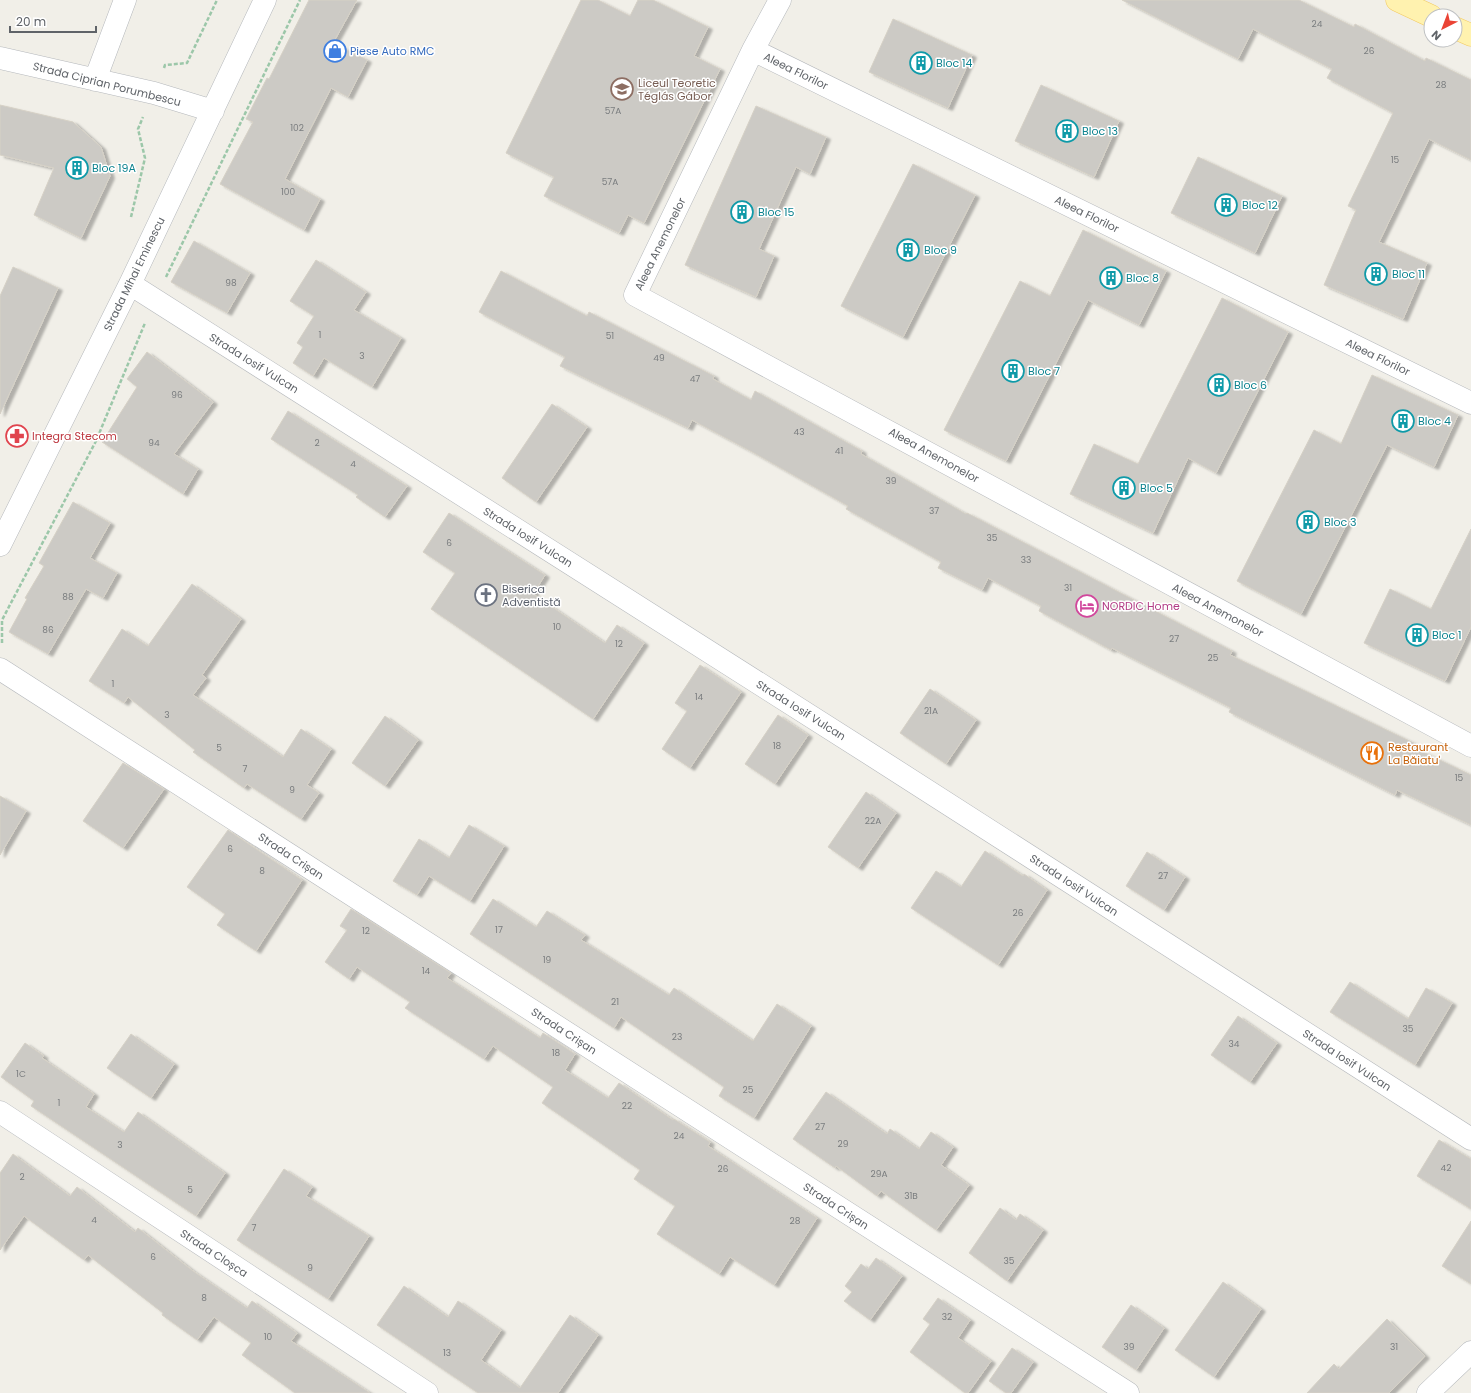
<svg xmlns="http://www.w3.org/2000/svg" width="1471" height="1393" font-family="Poppins,sans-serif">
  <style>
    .building { fill: #cccac5; stroke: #d6d1c6; filter: url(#shadow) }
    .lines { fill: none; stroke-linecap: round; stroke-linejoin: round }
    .minor-casing { stroke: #b5b8bc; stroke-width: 23 }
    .major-casing { stroke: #f2c960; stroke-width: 23 }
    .path { stroke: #9cc7a9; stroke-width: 2.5; stroke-dasharray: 4 2; stroke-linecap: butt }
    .minor { stroke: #fff; stroke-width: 22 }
    .major { stroke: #fff2af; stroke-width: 22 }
    .labels { text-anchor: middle; stroke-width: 3; stroke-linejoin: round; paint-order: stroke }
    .number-label { font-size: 9px; fill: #7a7d7f }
    .shop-label { font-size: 11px; fill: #366cbe; stroke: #fff; text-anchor: start }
    .culture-label { font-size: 11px; fill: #0d838f; stroke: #fff; text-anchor: start }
    .street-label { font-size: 11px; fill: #5f6368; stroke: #fff }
    .education-label { font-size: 11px; fill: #785e54; stroke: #fff; text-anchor: start }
    .health-label { font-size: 11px; fill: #be3a42; stroke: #fff; text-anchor: start }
    .worship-label { font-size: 11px; fill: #5b616d; stroke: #fff; text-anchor: start }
    .hotel-label { font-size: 11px; fill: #b23c85; stroke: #fff; text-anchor: start }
    .food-label { font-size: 11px; fill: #c56008; stroke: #fff; text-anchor: start }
  </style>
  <defs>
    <filter id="shadow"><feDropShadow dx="4.5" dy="2.5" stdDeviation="1" flood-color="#0004"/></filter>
  </defs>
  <rect width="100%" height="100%" fill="#f1efe8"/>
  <!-- building -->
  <path class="building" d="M309,0H357L333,43L367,60L348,97L331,88L285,179L320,199L304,230L220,184L253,122L246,119L267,78L269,79Z
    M581,0H598L630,16L638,0H653L708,27L694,56L720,69L644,223L628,215L619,233L544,196L554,177L506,153Z
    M1122,0H1299L1354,27L1355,24L1425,61L1426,58L1471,80V160L1429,139L1379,242L1427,263L1403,319L1324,285L1356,210L1348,206L1393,113L1327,78L1332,69L1253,29L1238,59Z
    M893,19L972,55L948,108L869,72Z
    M1041,85L1119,121L1094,177L1015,141Z
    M0,105L73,122L101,147L110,176L81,238L34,215L54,168L0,155Z
    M756,106L826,137L810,174L796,167L759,249L774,256L756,297L685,265Z
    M1198,157L1282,196L1255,253L1171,213Z
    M913,164L975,195L903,337L841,306Z
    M1083,230L1166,271L1139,325L1088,300L1006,461L944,430L1020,281L1050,296Z
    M194,241L250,273L227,313L171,282Z
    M316,260L366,292L354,310L401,338L372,387L324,358L313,376L293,363L303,347L297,343L314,316L290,301Z
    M13,267L58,288L0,414V296Z
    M501,271L587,316L589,312L714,376L713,379L751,400L755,391L862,451L861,454L966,514L967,513L1232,651L1230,655L1418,745L1417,749L1471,775V825L1397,790L1395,795L1229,712L1231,708L1112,648L1111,650L1039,611L1041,606L988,578L982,590L938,568L941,562L846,509L848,506L754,453L692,420L688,428L560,366L565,357L479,312Z
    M1222,298L1288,332L1216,473L1188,458L1153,533L1070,494L1094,444L1138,464Z
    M147,352L213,402L174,454L198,469L183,494L102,442L137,387L127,379Z
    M1372,375L1458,415L1434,467L1387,445L1301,614L1237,581L1314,430L1341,444Z
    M552,404L587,427L536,502L502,478Z
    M288,411L407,486L385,517L356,497L358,495L271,439Z
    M73,502L110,523L90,558L117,573L103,598L86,589L48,654L9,632L27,599L25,598L44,566L39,563Z
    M449,513L545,575L533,594L605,643L617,625L644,643L593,719L431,609L455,573L423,552Z
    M1471,529V627L1445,681L1364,643L1390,589L1431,609Z
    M192,584L241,619L202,675L206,678L193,695L283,757L301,729L331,749L307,785L319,793L301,819L247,784L244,788L193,752L195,750L128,697L124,703L89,681L122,629L148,646Z
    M700,665L741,692L690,768L662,749L687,711L675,703Z
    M930,689L976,720L946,764L900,733Z
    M778,715L808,735L775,784L745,764Z
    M385,716L418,740L385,786L352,763Z
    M123,763L164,789L123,848L83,821Z
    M866,792L896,813L858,868L828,847Z
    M0,796L26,811L0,855Z
    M469,825L504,846L470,901L429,876L417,895L393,881L419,839L449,858Z
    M228,830L302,880L256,951L217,925L225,914L187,887Z
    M985,851L1023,876L1024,874L1047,890L998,965L911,908L936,871L961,887Z
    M1147,852L1185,877L1164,910L1126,886Z
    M493,899L536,927L547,911L585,935L581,940L669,995L674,988L753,1041L777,1004L811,1026L754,1118L719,1096L724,1087L621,1017L614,1028L470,934Z
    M351,909L451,973L447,978L540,1038L543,1033L575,1054L565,1070L608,1098L619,1083L673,1120L674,1119L710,1142L708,1146L817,1218L774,1285L730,1257L719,1274L657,1234L675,1206L634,1179L640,1170L542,1103L553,1087L493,1046L484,1059L405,1008L410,1002L357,967L349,979L325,962L347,930L340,926Z
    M1350,982L1408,1019L1426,988L1452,1003L1415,1065L1330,1012Z
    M1238,1016L1277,1043L1250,1082L1211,1055Z
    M131,1034L174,1064L151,1098L107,1068Z
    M25,1043L44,1056L42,1058L94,1094L86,1107L124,1132L138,1112L225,1173L196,1216L31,1106L34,1101L1,1077Z
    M826,1092L887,1134L890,1129L919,1149L931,1132L953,1147L941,1165L969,1185L936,1230L881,1191L877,1196L836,1166L835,1168L793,1139Z
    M1439,1140L1471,1159V1209L1417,1176Z
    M13,1154L70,1196L77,1187L135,1232L138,1228L193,1271L247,1308L252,1301L297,1333L291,1341L370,1393H295L242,1355L251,1343L214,1317L197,1340L162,1315L163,1313L88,1255L84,1260L24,1216L0,1250V1173Z
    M284,1169L312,1187L306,1196L369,1236L328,1299L237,1240Z
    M1000,1208L1016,1220L1020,1214L1043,1230L1007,1281L969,1253Z
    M1471,1221V1284L1442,1266Z
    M876,1258L902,1276L870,1320L844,1301L852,1292L845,1286L861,1264L868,1269Z
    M1223,1282L1261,1309L1214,1377L1175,1350Z
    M404,1286L448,1317L458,1301L501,1330L481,1360L520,1388L570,1315L598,1335L558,1393H478L377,1325Z
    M938,1298L970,1320L958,1338L991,1361L968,1393H965L910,1352L930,1324L923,1319Z
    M1131,1305L1164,1328L1136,1370L1102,1347Z
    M1387,1319L1425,1356L1389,1393H1307L1334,1364L1339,1369Z
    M1012,1348L1033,1362L1011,1393H1006L989,1381Z"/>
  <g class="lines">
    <!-- minor casing -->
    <g class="minor-casing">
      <path id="minor" d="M780,0L753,50L635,295L1471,746
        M753,50L1471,403
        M0,58L154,93L213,111
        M95,80L125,0
        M130,284L870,754L1471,1139
        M0,545L130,284L265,0
        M0,669L1128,1393
        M0,1112L427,1393
        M1428,1393L1471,1352"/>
    </g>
    <!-- major casing -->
    <g class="major-casing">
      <path id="major" d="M1397,0L1431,16
        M1455,28L1471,35"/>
    </g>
    <!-- path -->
    <path class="path" d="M164,68L165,65L187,63L217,0
      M131,217L145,158L138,129L143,117
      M166,277L300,0
      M2,643V620L96,441L145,323"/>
    <!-- minor -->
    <use href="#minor" class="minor"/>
    <!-- major -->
    <use href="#major" class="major"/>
  </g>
  <!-- icons -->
  <defs>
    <g id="shop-ring" transform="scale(1.15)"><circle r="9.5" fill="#fff" stroke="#3f7fe0" stroke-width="1.5"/><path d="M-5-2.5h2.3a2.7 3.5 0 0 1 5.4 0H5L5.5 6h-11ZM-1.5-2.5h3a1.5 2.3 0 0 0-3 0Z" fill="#3f7fe0"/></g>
    <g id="building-ring" transform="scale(1.15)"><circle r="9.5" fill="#fff" stroke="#0f9aa8" stroke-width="1.5"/><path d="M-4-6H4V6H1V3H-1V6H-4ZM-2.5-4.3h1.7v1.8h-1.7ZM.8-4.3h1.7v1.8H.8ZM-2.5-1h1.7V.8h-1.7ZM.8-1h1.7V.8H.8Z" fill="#0f9aa8"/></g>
    <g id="university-ring" transform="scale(1.15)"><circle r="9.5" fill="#fff" stroke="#8d6e63" stroke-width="1.5"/><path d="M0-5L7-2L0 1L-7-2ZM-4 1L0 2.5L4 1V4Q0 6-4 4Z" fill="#8d6e63"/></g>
    <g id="pharmacy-ring" transform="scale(1.15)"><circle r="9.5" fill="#fff" stroke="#e0444e" stroke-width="1.5"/><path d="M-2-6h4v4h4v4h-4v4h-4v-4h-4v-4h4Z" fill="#e0444e"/></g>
    <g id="church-ring" transform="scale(1.15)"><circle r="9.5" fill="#fff" stroke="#6b7280" stroke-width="1.5"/><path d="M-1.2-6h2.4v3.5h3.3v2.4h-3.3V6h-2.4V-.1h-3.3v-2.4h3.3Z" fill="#6b7280"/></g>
    <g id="hotel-ring" transform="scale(1.15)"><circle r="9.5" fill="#fff" stroke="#d1479c" stroke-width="1.5"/><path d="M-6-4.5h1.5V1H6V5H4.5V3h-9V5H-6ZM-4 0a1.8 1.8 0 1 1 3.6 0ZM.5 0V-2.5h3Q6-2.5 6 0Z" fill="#d1479c"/></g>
    <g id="restaurant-ring" transform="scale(1.15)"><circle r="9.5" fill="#fff" stroke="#e8710a" stroke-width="1.5"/><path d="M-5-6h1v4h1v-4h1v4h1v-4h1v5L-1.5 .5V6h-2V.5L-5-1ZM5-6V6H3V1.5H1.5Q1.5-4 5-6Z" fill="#e8710a"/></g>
  </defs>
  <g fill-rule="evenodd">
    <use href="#shop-ring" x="335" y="51"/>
    <use href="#building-ring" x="921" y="63"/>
    <use href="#university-ring" x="622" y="89"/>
    <use href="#building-ring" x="1067" y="131"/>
    <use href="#building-ring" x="77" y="168"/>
    <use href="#building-ring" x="1226" y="205"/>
    <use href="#building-ring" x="742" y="212"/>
    <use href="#building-ring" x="908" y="250"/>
    <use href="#building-ring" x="1376" y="274"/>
    <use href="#building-ring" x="1111" y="278"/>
    <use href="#building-ring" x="1013" y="371"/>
    <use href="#building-ring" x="1219" y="385"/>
    <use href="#building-ring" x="1403" y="421"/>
    <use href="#pharmacy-ring" x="17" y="436"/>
    <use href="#building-ring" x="1124" y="488"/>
    <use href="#building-ring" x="1308" y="522"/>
    <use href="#church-ring" x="486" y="595"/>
    <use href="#hotel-ring" x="1087" y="606"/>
    <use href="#building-ring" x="1417" y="635"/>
    <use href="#restaurant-ring" x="1372" y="753"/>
  </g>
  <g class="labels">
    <!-- number labels -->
    <g class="number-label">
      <text x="1317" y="27">24</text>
      <text x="1369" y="54">26</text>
      <text x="1441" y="88">28</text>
      <text x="613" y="114">57A</text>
      <text x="297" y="131">102</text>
      <text x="1395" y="163">15</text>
      <text x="610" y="185">57A</text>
      <text x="288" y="195">100</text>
      <text x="231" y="286">98</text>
      <text x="320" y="338">1</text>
      <text x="610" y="339">51</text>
      <text x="362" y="359">3</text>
      <text x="659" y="361">49</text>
      <text x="695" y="382">47</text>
      <text x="177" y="398">96</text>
      <text x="799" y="435">43</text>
      <text x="154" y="446">94</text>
      <text x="317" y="446">2</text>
      <text x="839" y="454">41</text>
      <text x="353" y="467">4</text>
      <text x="891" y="484">39</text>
      <text x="934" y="514">37</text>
      <text x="992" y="541">35</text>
      <text x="449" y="546">6</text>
      <text x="1026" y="563">33</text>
      <text x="1068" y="591">31</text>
      <text x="68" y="600">88</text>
      <text x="557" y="630">10</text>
      <text x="48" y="633">86</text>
      <text x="1174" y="642">27</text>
      <text x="619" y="647">12</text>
      <text x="1213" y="661">25</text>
      <text x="113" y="687">1</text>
      <text x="699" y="700">14</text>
      <text x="931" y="714">21A</text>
      <text x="167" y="718">3</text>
      <text x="777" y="749">18</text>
      <text x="219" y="751">5</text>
      <text x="245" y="772">7</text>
      <text x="1459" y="781">15</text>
      <text x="292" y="793">9</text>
      <text x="873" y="824">22A</text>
      <text x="230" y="852">6</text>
      <text x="262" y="874">8</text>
      <text x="1163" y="879">27</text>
      <text x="1018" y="916">26</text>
      <text x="499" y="933">17</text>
      <text x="366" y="934">12</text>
      <text x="547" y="963">19</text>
      <text x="426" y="974">14</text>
      <text x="615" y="1005">21</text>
      <text x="1408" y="1032">35</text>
      <text x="677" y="1040">23</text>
      <text x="1234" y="1047">34</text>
      <text x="556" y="1056">18</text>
      <text x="21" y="1077">1C</text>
      <text x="748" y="1093">25</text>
      <text x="59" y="1106">1</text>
      <text x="627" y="1109">22</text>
      <text x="820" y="1130">27</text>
      <text x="679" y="1139">24</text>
      <text x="843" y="1147">29</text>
      <text x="120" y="1148">3</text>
      <text x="1446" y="1171">42</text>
      <text x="723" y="1172">26</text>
      <text x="879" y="1177">29A</text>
      <text x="22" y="1180">2</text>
      <text x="190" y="1193">5</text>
      <text x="911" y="1199">31B</text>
      <text x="94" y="1223">4</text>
      <text x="795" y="1224">28</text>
      <text x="254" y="1231">7</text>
      <text x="153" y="1260">6</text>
      <text x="1009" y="1264">35</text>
      <text x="310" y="1271">9</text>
      <text x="204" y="1301">8</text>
      <text x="947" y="1320">32</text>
      <text x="268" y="1340">10</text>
      <text x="1129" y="1350">39</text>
      <text x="1394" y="1350">31</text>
      <text x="447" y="1356">13</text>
    </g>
    <!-- shop labels -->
    <g class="shop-label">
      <text x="350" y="55">Piese Auto RMC</text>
    </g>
    <!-- culture labels -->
    <g class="culture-label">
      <text x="936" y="67">Bloc 14</text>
      <text x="1082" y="135">Bloc 13</text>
      <text x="92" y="172">Bloc 19A</text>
      <text x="1242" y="209">Bloc 12</text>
      <text x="758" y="216">Bloc 15</text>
      <text x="924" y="254">Bloc 9</text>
      <text x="1392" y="278">Bloc 11</text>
      <text x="1126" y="282">Bloc 8</text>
      <text x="1028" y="375">Bloc 7</text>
      <text x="1234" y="389">Bloc 6</text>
      <text x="1418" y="425">Bloc 4</text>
      <text x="1140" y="492">Bloc 5</text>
      <text x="1324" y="526">Bloc 3</text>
      <text x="1432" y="639">Bloc 1</text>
    </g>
    <!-- street labels -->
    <g class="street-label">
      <text transform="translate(796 71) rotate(26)" y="4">Aleea Florilor</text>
      <text transform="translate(107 84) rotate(14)" y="4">Strada Ciprian Porumbescu</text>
      <text transform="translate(1087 214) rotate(26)" y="4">Aleea Florilor</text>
      <text transform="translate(660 244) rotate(-64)" y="4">Aleea Anemonelor</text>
      <text transform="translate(134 274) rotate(-64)" y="4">Strada Mihai Eminescu</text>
      <text transform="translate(1378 357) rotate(26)" y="4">Aleea Florilor</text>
      <text transform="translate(254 363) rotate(32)" y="4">Strada Iosif Vulcan</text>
      <text transform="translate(934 455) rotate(29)" y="4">Aleea Anemonelor</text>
      <text transform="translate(528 537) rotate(32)" y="4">Strada Iosif Vulcan</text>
      <text transform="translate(1218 610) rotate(28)" y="4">Aleea Anemonelor</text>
      <text transform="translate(801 710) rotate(32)" y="4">Strada Iosif Vulcan</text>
      <text transform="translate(291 856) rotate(33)" y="4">Strada Crișan</text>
      <text transform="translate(1074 885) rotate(33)" y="4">Strada Iosif Vulcan</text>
      <text transform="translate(564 1031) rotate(33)" y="4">Strada Crișan</text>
      <text transform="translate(1347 1060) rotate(33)" y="4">Strada Iosif Vulcan</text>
      <text transform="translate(836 1206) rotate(33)" y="4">Strada Crișan</text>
      <text transform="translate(214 1253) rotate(33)" y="4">Strada Cloșca</text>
    </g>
    <!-- education labels -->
    <g class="education-label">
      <text x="638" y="87">Liceul Teoretic<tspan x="638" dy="13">Téglás Gábor</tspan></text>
    </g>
    <!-- health labels -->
    <g class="health-label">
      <text x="32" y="440">Integra Stecom</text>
    </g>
    <!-- worship labels -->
    <g class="worship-label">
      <text x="502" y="593">Biserica<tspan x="502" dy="13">Adventistă</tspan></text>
    </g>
    <!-- hotel labels -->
    <g class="hotel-label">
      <text x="1102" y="610">NORDIC Home</text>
    </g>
    <!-- food labels -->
    <g class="food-label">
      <text x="1388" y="751">Restaurant<tspan x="1388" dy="13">La Băiatu'</tspan></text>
    </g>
  </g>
  <!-- north arrow -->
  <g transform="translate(1443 28) rotate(222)"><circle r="19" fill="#ffffff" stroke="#bfc1c3"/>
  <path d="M0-3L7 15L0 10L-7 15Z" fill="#ea4335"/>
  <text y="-6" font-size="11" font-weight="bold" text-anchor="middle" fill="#5f6368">N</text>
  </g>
  <!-- scale -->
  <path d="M10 26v6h86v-6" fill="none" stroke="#5f6368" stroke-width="2"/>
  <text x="16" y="26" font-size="12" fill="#5f6368" stroke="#ffffff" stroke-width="3" paint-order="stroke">20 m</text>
</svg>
